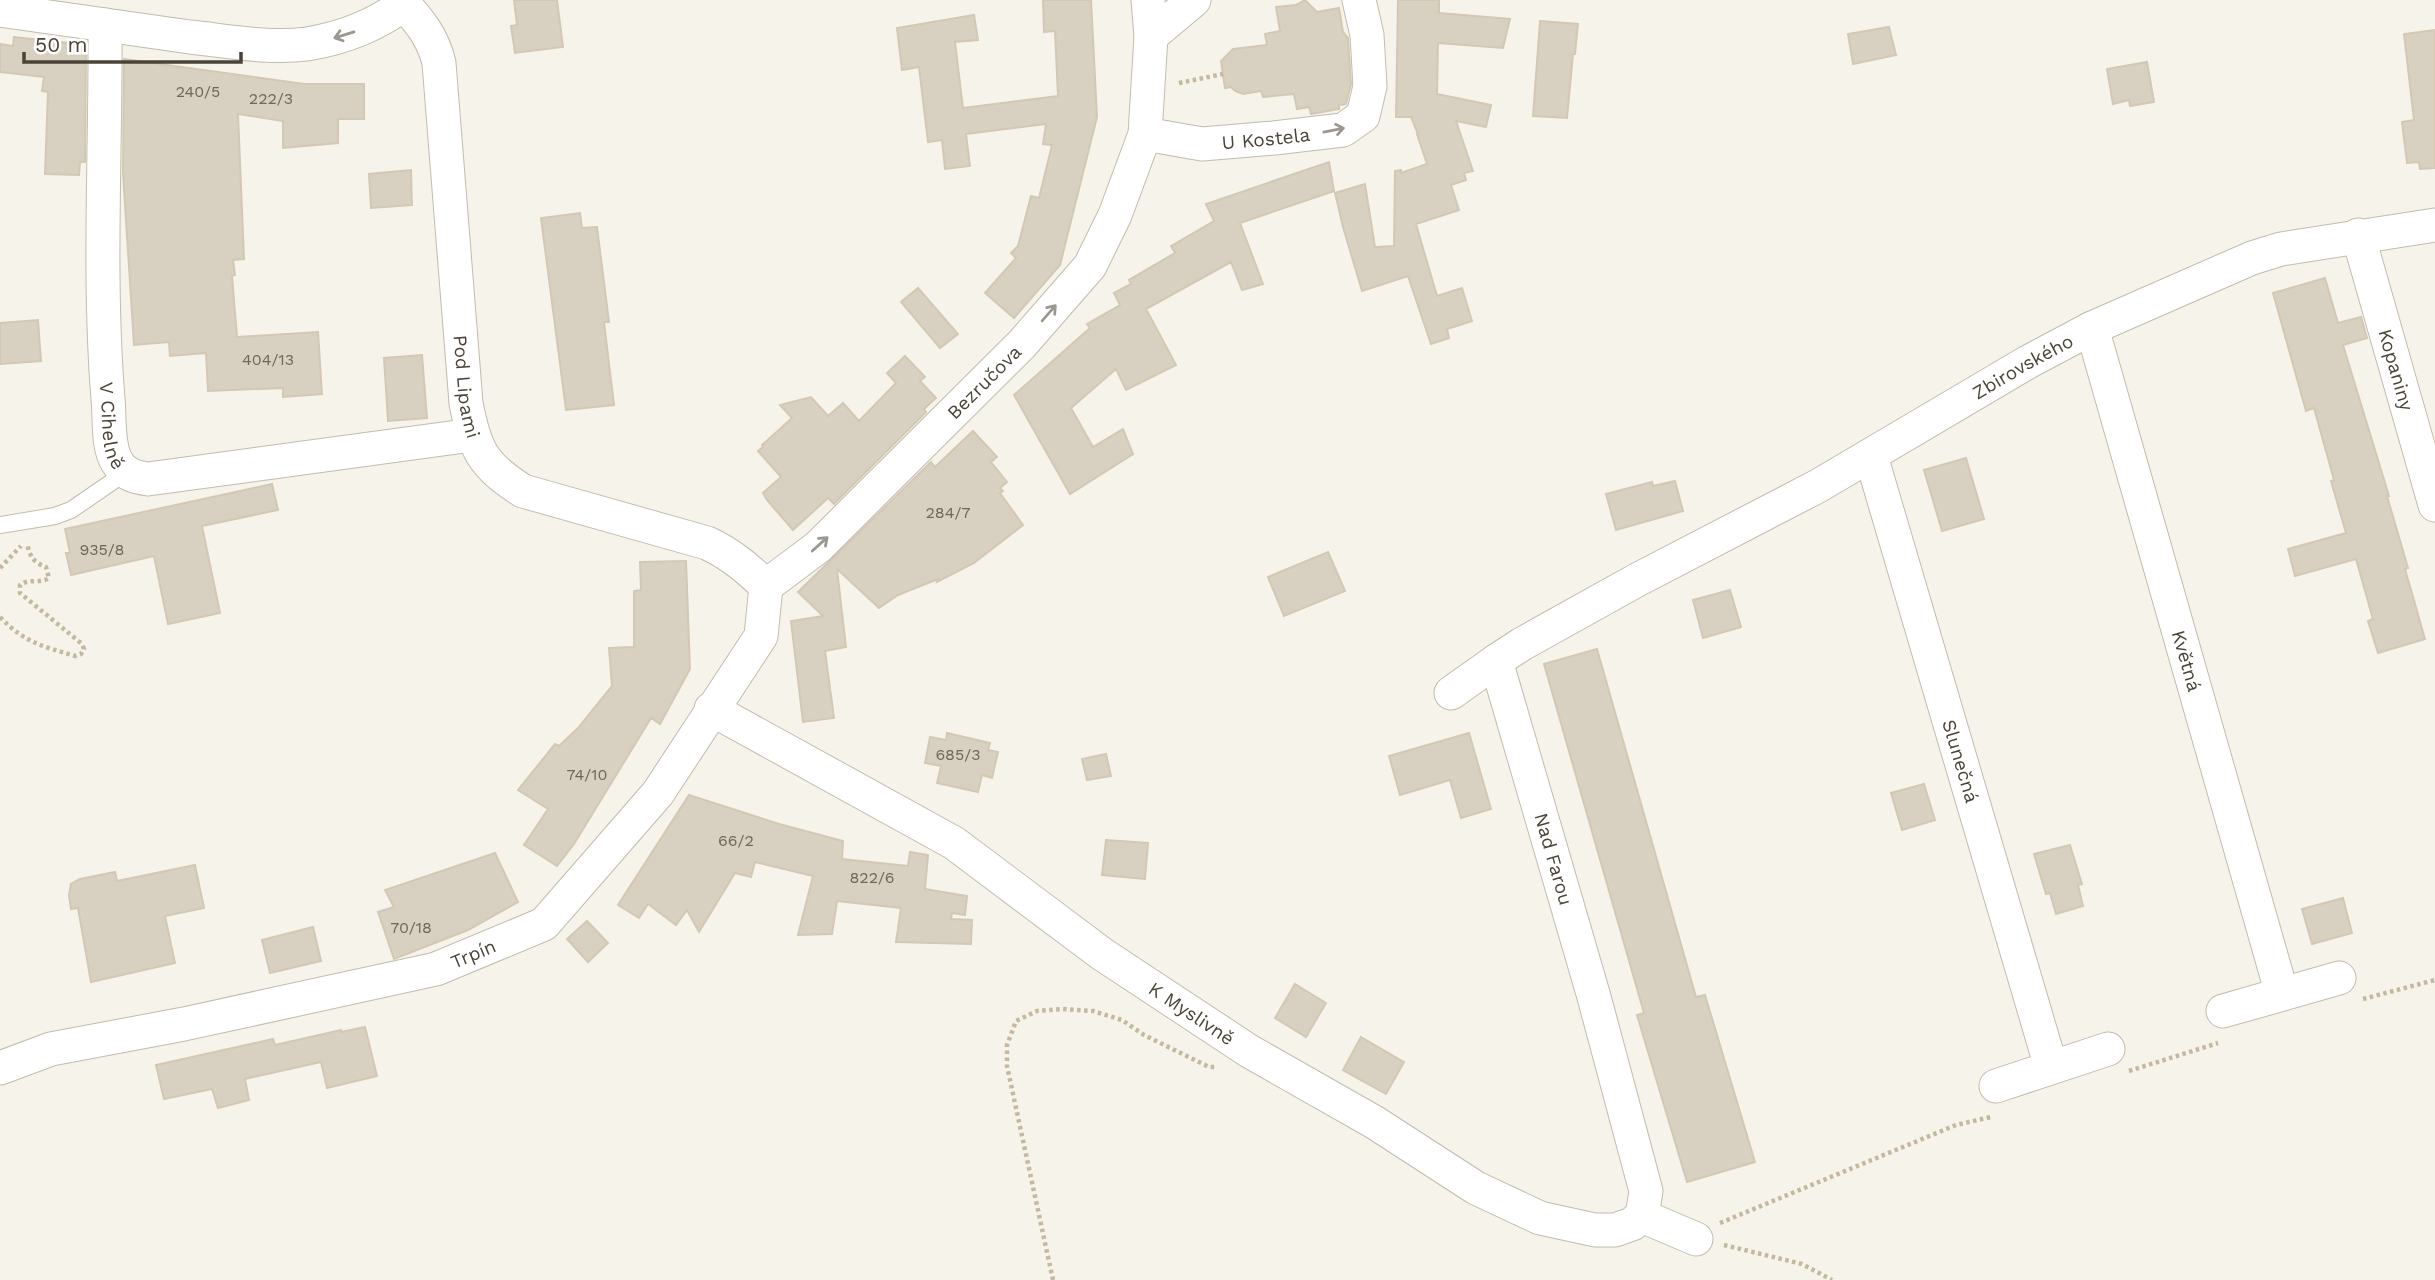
<svg xmlns="http://www.w3.org/2000/svg" width="2435" height="1280" font-family="'Work Sans',sans-serif">
  <style>
    .building { fill: #d8d0c0; stroke: #d3c8b3; stroke-width: 2 }
    .lines { fill: none; stroke-linecap: round; stroke-linejoin: round }
    .service-casing { stroke: #c2bcad; stroke-width: 18 }
    .minor-casing { stroke: #c2bcad; stroke-width: 35 }
    .path { stroke: #c4b89e; stroke-width: 4.5; stroke-dasharray: 3.5 3.5; stroke-linecap: butt }
    .service { stroke: #fff; stroke-width: 16 }
    .minor { stroke: #fff; stroke-width: 33 }
    .oneway { stroke: #9b9892 }
    .labels { text-anchor: middle; stroke-width: 7; stroke-linejoin: round; paint-order: stroke }
    .number-label { font-size: 16px; fill: #6e675a }
    .street-label { font-size: 19px; fill: #4a4438; stroke: #fff }
  </style>
  <rect width="100%" height="100%" fill="#f6f3eb"/>
  <!-- building -->
  <path class="building" d="M514,0H557L563,47L515,53L511,26L517,25Z
    M1043,0H1091L1097,117L1060,265L1014,318L985,293L1016,258L1011,253L1018,246L1031,196L1039,198L1052,145L1043,144L1046,124L966,134L970,166L945,169L942,140L928,142L919,67L902,70L897,28L974,15L978,40L955,42L963,108L1058,96L1055,31L1044,32Z
    M1305,0L1317,12L1339,8L1343,32L1348,38L1351,84L1346,104L1339,105V109L1311,114L1309,107L1297,109L1294,94L1263,97L1261,91L1243,94L1235,91L1231,87L1225,88L1221,61L1233,49L1267,45L1265,34L1280,31L1276,7L1296,5Z
    M1398,0H1439V13L1510,19L1503,48L1438,43L1437,94L1491,105L1486,127L1456,121L1473,171L1464,173L1466,180L1451,185L1459,210L1416,224L1437,296L1462,288L1472,321L1447,329L1449,338L1431,344L1408,276L1362,291L1343,227L1335,193L1365,184L1375,247L1394,246L1395,171L1401,170V173L1427,164L1417,134H1418L1411,117H1396Z
    M1540,21L1578,24L1575,54H1573L1567,118L1533,116Z
    M1889,27L1896,55L1853,64L1848,34Z
    M2435,30V168L2420,169L2419,162L2407,163L2402,122L2414,120L2404,34Z
    M14,37L86,45L85,162H80L79,175L45,174L48,92L42,91L44,77L0,72V44L13,46Z
    M124,59L304,84H364V119H338V143L283,148V121L238,114L244,259L233,260L235,275L232,276L237,337L318,332L322,394L283,397V388L208,391L206,353L170,356L169,342L134,345L123,173Z
    M2147,62L2154,102L2130,106L2129,100L2113,104L2107,69Z
    M1329,162L1334,191L1240,223L1263,284L1242,290L1231,262L1146,309L1176,365L1126,390L1116,369L1071,408L1093,447L1123,429L1133,454L1070,494L1014,395L1090,328L1087,324L1120,305L1114,293L1131,284L1129,280L1175,253L1171,246L1214,221L1206,204Z
    M411,170L412,205L371,208L369,174Z
    M580,213L582,228L597,227L609,322H604L614,405L566,410L541,218Z
    M2325,278L2338,323L2361,317L2367,338L2343,345L2389,496H2387L2408,568L2405,569L2425,639L2378,653L2368,621L2373,619L2356,559L2295,576L2288,549L2346,533L2331,481L2334,480L2314,408L2306,411L2273,293Z
    M918,288L958,334L940,348L901,302Z
    M38,320L41,361L0,364V323Z
    M422,355L427,418L388,421L384,358Z
    M905,356L925,377L920,381L936,398L924,409L926,412L834,504L828,498L793,530L767,500L763,493L781,477L758,451L763,447L762,445L792,418L780,405L811,397L828,416L843,403L859,421L896,383L887,373Z
    M973,431L997,457L991,462L1007,482L1000,488L1003,491L1000,493L1023,525L974,563L937,582L938,579L898,595L879,608L837,569L846,647L825,651L834,718L803,722L791,621L823,616L798,592L931,462L935,467Z
    M1966,458L1984,519L1942,531L1924,470Z
    M1675,481L1683,511L1616,530L1606,494L1652,482L1653,486Z
    M272,484L278,510L202,526L220,613L168,624L154,556L71,575L66,553H70L65,529Z
    M1328,552L1345,591L1284,616L1268,577Z
    M686,561L690,669L660,724L651,718L574,844L557,866L524,845L548,809L518,790L555,744L559,746L579,727L612,686L609,648L634,647V591L641,590L640,562Z
    M1730,590L1741,627L1703,638L1693,600Z
    M1597,649L1696,997L1705,995L1755,1162L1687,1182L1637,1015L1644,1013L1544,664Z
    M947,733L990,743L988,750L998,752L992,778L982,775L978,792L937,783L941,766L925,763L930,737L946,740Z
    M1469,733L1491,809L1461,818L1450,780L1400,795L1389,756Z
    M1106,754L1111,776L1087,780L1082,759Z
    M1924,784L1935,820L1902,830L1891,793Z
    M689,795L779,824L843,841L842,859L908,866L910,852L928,855L925,889L967,896L965,915L952,913L951,919L972,920L971,944L896,942L901,908L837,901L832,934L798,935L813,876L755,862L751,877L735,873L699,932L687,910L676,925L648,904L639,918L618,905Z
    M1106,840L1148,843L1145,879L1102,875Z
    M2070,845L2082,884L2078,885L2083,906L2056,914L2050,893L2046,894L2034,854Z
    M495,853L518,902L468,930L394,959L378,912L394,907L385,890Z
    M195,865L204,908L165,916L175,963L91,982L78,908L71,909L69,895L71,884L80,879L115,872L117,881Z
    M2343,898L2352,933L2312,944L2302,909Z
    M587,921L608,943L588,962L567,939Z
    M313,927L321,961L270,973L262,940Z
    M1295,984L1326,1003L1306,1037L1275,1018Z
    M365,1027L377,1076L327,1088L321,1062L245,1079L249,1100L218,1108L212,1089L164,1099L156,1065L273,1039L275,1045L341,1030V1032Z
    M1361,1037L1404,1062L1386,1094L1343,1070Z"/>
  <g class="lines">
    <!-- service casing -->
    <g class="service-casing">
      <path id="service" d="M0,525L55,516L71,510L125,473"/>
    </g>
    <!-- minor casing -->
    <g class="minor-casing">
      <g id="minor">
        <path id="s1" d="M404,4C421,23 433,38 439,63L466,403C475,450 482,465 523,491L707,543C731,554 748,569 766,586"/>
        <path d="M0,10C63,19 127,28 190,37C228,41 269,49 307,44C343,38 375,26 404,4"/>
        <path id="s2" d="M105,25C106,150 98,275 108,399C110,417 107,446 117,462C124,474 134,477 148,479L472,435"/>
        <path d="M1151,36L1194,0"/>
        <path id="s3" d="M1145,134L1202,144L1274,138L1343,130L1363,116L1370,86L1367,35L1359,0"/>
        <path id="s4" d="M2358,235L2435,505"/>
        <path id="s5" d="M2092,328L2282,994"/>
        <path id="s6" d="M1871,456L2051,1067"/>
        <path id="s7" d="M766,586L818,547L1022,344L1090,266L1115,215L1145,134L1151,36L1148,0"/>
        <path d="M1451,693L1496,661"/>
        <path id="s8" d="M711,709L954,843L1102,954L1249,1051L1374,1122L1476,1188L1540,1218L1595,1230H1615L1632,1224L1642,1216"/>
        <path d="M2223,1011L2339,978"/>
        <path id="s9" d="M0,1068L51,1049L184,1024L436,969L544,924L658,793L761,636L766,586"/>
        <path d="M1996,1086L2108,1049"/>
        <path id="s10" d="M1642,1216L1646,1191L1594,997L1496,661L1522,644L1637,580L1818,486L2028,362L2092,328L2252,258L2281,249L2435,225"/>
        <path d="M1642,1216L1696,1239"/>
      </g>
    </g>
    <!-- path -->
    <path class="path" d="M1179,83L1223,74
      M0,568L21,546
      M0,617C25,643 42,646 75,656L81,654L84,649L82,644L20,593V585C29,578 41,584 49,578L46,567C33,562 30,557 27,543
      M2363,999L2435,980
      M2129,1071L2218,1043
      M1720,1223L1956,1125L1991,1117
      M1724,1245L1802,1264L1832,1280
      M1053,1280L1007,1066V1045L1016,1021L1037,1011L1062,1009L1093,1011L1122,1020L1144,1035L1209,1067H1217"/>
    <!-- service -->
    <use href="#service" class="service"/>
    <!-- minor -->
    <use href="#minor" class="minor"/>
  </g>
  <!-- one-way arrows -->
  <defs><path id="oneway-shaft" d="M-6 0H5M1.5-3L5.5 0L1.5 3" fill="none" stroke-width="1.6" stroke-linecap="round" stroke-linejoin="round" transform="scale(1.75)"/></defs>
  <g class="oneway">
    <use href="#oneway-shaft" transform="translate(344 35) rotate(163)"/>
    <use href="#oneway-shaft" transform="translate(1334 130) rotate(-11)"/>
    <use href="#oneway-shaft" transform="translate(1049 313) rotate(-49)"/>
    <use href="#oneway-shaft" transform="translate(820 544) rotate(-42)"/>
  </g>
  <g class="labels">
    <!-- number labels -->
    <g class="number-label">
      <text x="198" y="97">240/5</text>
      <text x="271" y="104">222/3</text>
      <text x="268" y="365">404/13</text>
      <text x="948" y="518">284/7</text>
      <text x="102" y="555">935/8</text>
      <text x="958" y="760">685/3</text>
      <text x="587" y="780">74/10</text>
      <text x="736" y="846">66/2</text>
      <text x="872" y="883">822/6</text>
      <text x="411" y="933">70/18</text>
    </g>
    <!-- street labels -->
    <g class="street-label">
      <text dy="7" stroke="none"><textPath href="#s3" startOffset="122">U Kostela</textPath></text>
      <text dy="7" stroke="none"><textPath href="#s10" startOffset="1180">Zbirovského</textPath></text>
      <text dy="7" stroke="none"><textPath href="#s4" startOffset="140">Kopaniny</textPath></text>
      <text dy="7" stroke="none"><textPath href="#s7" startOffset="299">Bezručova</textPath></text>
      <text dy="7" stroke="none"><textPath href="#s1" startOffset="394">Pod Lipami</textPath></text>
      <text dy="7" stroke="none"><textPath href="#s2" startOffset="401">V Cihelně</textPath></text>
      <text dy="7" stroke="none"><textPath href="#s5" startOffset="346">Květná</textPath></text>
      <text dy="7" stroke="none"><textPath href="#s6" startOffset="318">Slunečná</textPath></text>
      <text transform="translate(1554 859) rotate(74)" y="7">Nad Farou</text>
      <text dy="7" stroke="none"><textPath href="#s9" startOffset="488">Trpín</textPath></text>
      <text dy="7" stroke="none"><textPath href="#s8" startOffset="570">K Myslivně</textPath></text>
    </g>
  </g>
  <!-- scale -->
  <path d="M24 52v10h217v-10" fill="none" stroke="#4a4438" stroke-width="3.5"/>
  <text x="35" y="52" font-size="21" fill="#4a4438" stroke="#ffffff" stroke-width="5" paint-order="stroke">50 m</text>
</svg>
